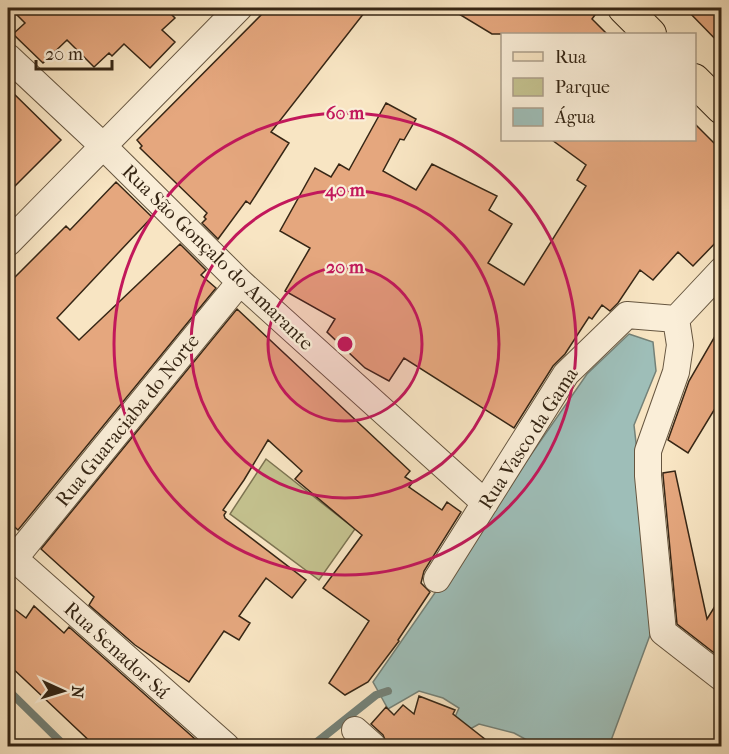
<svg xmlns="http://www.w3.org/2000/svg" width="729" height="754" font-family="'IM FELL French Canon',serif">
  <style>
    .green { fill: #c4c28f; stroke: #7d7452; stroke-width: 1.5 }
    .water { fill: #9ebeb8; stroke: #748177; stroke-width: 1.5 }
    .lines { fill: none; stroke-linecap: round; stroke-linejoin: round }
    .stream { stroke: #748177; stroke-width: 8 }
    .building { fill: #e5a77e; stroke: #362615; stroke-width: 1.5 }
    .minor-casing { stroke: #665640; stroke-width: 28 }
    .major-casing { stroke: #362615; stroke-width: 34 }
    .minor { stroke: #faeed8; stroke-width: 26 }
    .major { stroke: #f8e5c3; stroke-width: 32 }
    .ring { fill: none; stroke: #c2185b; stroke-width: 3 }
    .labels { text-anchor: middle; stroke-width: 4.5; stroke-linejoin: round; paint-order: stroke }
    .street-label { font-size: 20px; fill: #362615; stroke: #faeed8 }
    .centre { fill: #c2185b; stroke: #faeed8; stroke-width: 3 }
    .ring-label { font-size: 18px; text-anchor: middle; font-weight: bold; fill: #c2185b; stroke: #faeed8; stroke-width: 4.5; stroke-linejoin: round; paint-order: stroke }
  </style>
  <rect width="100%" height="100%" fill="#f8e5c3"/>
  <filter id="stains"><feTurbulence type="fractalNoise" baseFrequency=".00333" numOctaves="4"/><feColorMatrix values="0 0 0 0 .2 0 0 0 0 .09 0 0 0 0 .02 0 0 0 .5 -.17"/></filter>
  <radialGradient id="worn" r=".72"><stop offset=".6" stop-color="#630" stop-opacity="0"/><stop offset="1" stop-color="#630" stop-opacity=".3"/></radialGradient>
  <!-- green -->
  <path class="green" d="M266,459L355,529L319,580L230,514Z"/>
  <!-- water -->
  <path class="water" d="M629,334L653,342L656,371L634,425L656,619L609,746H538L514,733L479,724L461,734L451,726L459,708L443,698L419,691L388,709L373,682L587,374Z"/>
  <g class="lines">
    <!-- stream -->
    <path class="stream" d="M8,690L65,746
      M312,746L376,695L388,691"/>
  </g>
  <!-- building -->
  <path class="building" d="M10,8H165L175,18L162,30L175,42L150,68L124,44L112,56L109,53L94,67L67,40L43,63L13,34L25,23Z
    M268,8H368L271,132L289,143L250,204L246,201L218,239L202,223L206,219L204,217L207,213L140,148L142,146L137,140Z
    M449,8H600L592,19L607,34H492Z
    M685,8H722V46Z
    M8,88L61,140L8,193Z
    M386,103L416,119L404,140L400,139L383,171L416,190L432,164L497,196L489,210L512,224L488,263L524,285L586,186L577,180L586,165L552,140H694V123L722,151V236L693,266L678,252L653,280L640,270L618,303L610,311L602,305L592,319L589,317L565,354L553,366L514,428L404,358L389,381L365,368L327,332L335,319L285,291L310,248L280,231L315,168L331,177L339,164L349,170Z
    M116,182L152,217L57,318L79,340L180,244L206,270L201,275L216,288L18,530L8,521V284L66,226L70,230Z
    M237,309L410,471L405,477L413,482L409,487L442,510L447,502L461,512L424,571L421,583L430,592L398,640L399,641L368,682L345,695L329,683L369,621L323,588L362,535L295,479L302,471L268,440L244,480L223,510L226,512L224,515L225,518L306,580L292,598L266,578L239,616L250,623L239,640L224,631L189,682L135,645L89,605L94,597L41,549Z
    M722,324V397L688,453L668,440L689,381Z
    M675,471L707,619L722,595V659L677,624L663,475V473Z
    M8,604L26,618L34,606L64,633L69,627L204,747H96L8,664Z
    M419,696L455,710L453,714L495,747H388L383,735L371,724L386,707L394,715L403,705L414,714Z"/>
  <g class="lines">
    <!-- minor casing -->
    <g class="minor-casing">
      <path id="minor" d="M8,57L102,145L240,282L485,503
        M8,243L239,8
        M676,319L680,345L676,372L648,451V476L663,632L722,678
        M8,553L226,746
        M14,559L240,282
        M437,579L566,374L627,315L676,319L722,270
        M355,730L373,746"/>
    </g>
    <!-- major casing -->
    <g class="major-casing">
      <path id="major" d="M624,8L650,34
        M694,80L722,108"/>
    </g>
    <!-- minor -->
    <use href="#minor" class="minor"/>
    <!-- major -->
    <use href="#major" class="major"/>
  </g>
  <!-- distance rings -->
  <circle cx="345" cy="344" r="77" fill="#c2185b" fill-opacity=".12"/>
  <g class="ring">
    <circle cx="345" cy="344" r="77"/>
    <circle cx="345" cy="344" r="154"/>
    <circle cx="345" cy="344" r="231"/>
  </g>
  <g class="labels">
    <!-- street labels -->
    <g class="street-label">
      <text transform="translate(218 257) rotate(44)" y="7">Rua São Gonçalo do Amarante</text>
      <text transform="translate(127 420) rotate(-51)" y="7">Rua Guaraciaba do Norte</text>
      <text transform="translate(528 438) rotate(-57)" y="7">Rua Vasco da Gama</text>
      <text transform="translate(117 650) rotate(42)" y="7">Rua Senador Sá</text>
    </g>
  </g>
  <circle cx="345" cy="344" r="9" class="centre"/>
  <g class="ring-label">
    <text x="345" y="119">60 m</text>
    <text x="345" y="196">40 m</text>
    <text x="345" y="273">20 m</text>
  </g>
  <!-- margin -->
  <rect width="729" height="754" fill="none" stroke="#f8e5c3" stroke-width="30"/>
  <rect x="9" y="9" width="711" height="736" fill="none" stroke="#362615" stroke-width="3"/>
  <rect x="15" y="15" width="699" height="724" fill="none" stroke="#362615" stroke-width="1.5"/>
  <!-- legend -->
  <rect x="501" y="33" width="195" height="108" fill="#faeed8" stroke="#ac9e8a" stroke-width="1.5"/>
  <rect x="513" y="52" width="30" height="9" fill="#f8e5c3" stroke="#ac9e8a" stroke-width="1.5"/>
  <text x="555" y="63" font-size="18" fill="#362615">Rua</text>
  <rect x="513" y="78" width="30" height="18" fill="#c4c28f" stroke="#ac9e8a" stroke-width="1.5"/>
  <text x="555" y="93" font-size="18" fill="#362615">Parque</text>
  <rect x="513" y="108" width="30" height="18" fill="#9ebeb8" stroke="#ac9e8a" stroke-width="1.5"/>
  <text x="555" y="123" font-size="18" fill="#362615">Água</text>
  <!-- north arrow -->
  <g transform="translate(63 691) rotate(94)" stroke="#faeed8" stroke-width="4.5" paint-order="stroke">
  <path d="M0-4.5L10 22L0 15L-10 22Z" fill="#362615"/>
  <text y="-9" font-size="16" font-weight="bold" text-anchor="middle" fill="#362615">N</text>
  </g>
  <!-- scale -->
  <path d="M36 60v9h76v-9" fill="none" stroke="#362615" stroke-width="3"/>
  <text x="45" y="60" font-size="18" fill="#362615" stroke="#faeed8" stroke-width="4.5" paint-order="stroke">20 m</text>
  <rect width="100%" height="100%" filter="url(#stains)"/>
  <rect width="100%" height="100%" fill="url(#worn)"/>
</svg>
